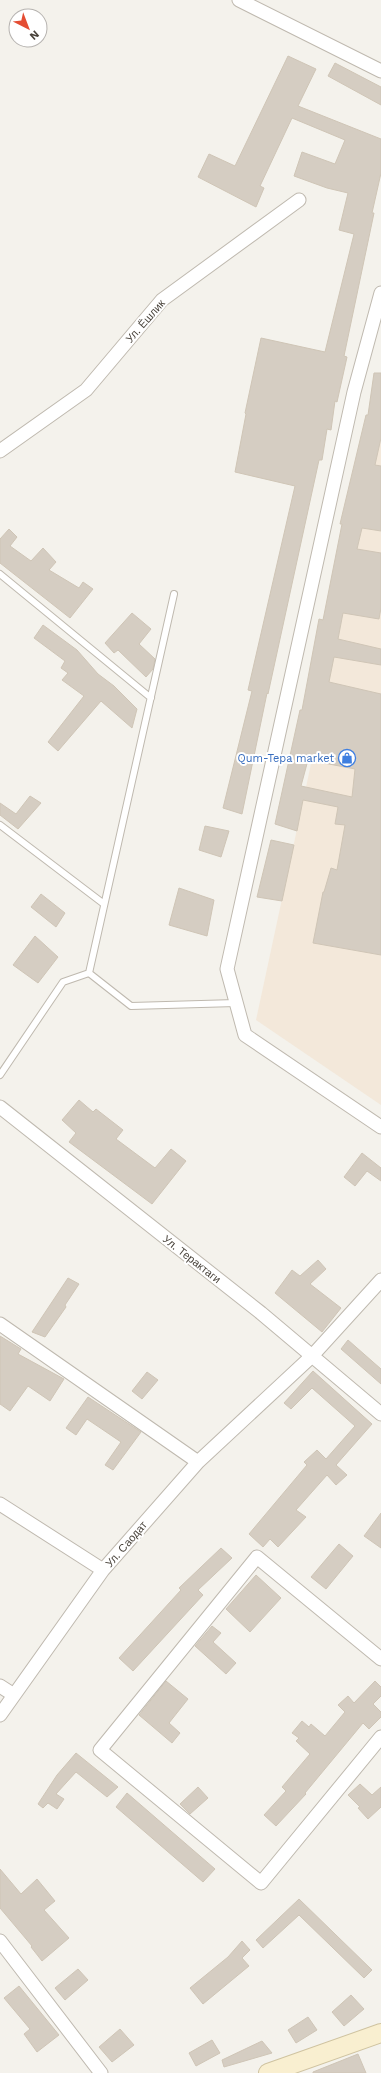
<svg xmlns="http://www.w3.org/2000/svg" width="381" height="2073" font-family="'Work Sans',sans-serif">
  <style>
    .commercial { fill: #f3e8da }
    .building { fill: #d5cdc2; stroke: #cfc5b6; fill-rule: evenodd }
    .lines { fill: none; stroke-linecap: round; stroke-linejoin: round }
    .lane-casing { stroke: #bfb9af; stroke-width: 8 }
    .street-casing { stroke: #bfb9af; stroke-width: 15 }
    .secondary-casing { stroke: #cfc3a0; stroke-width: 20 }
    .lane { stroke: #fff; stroke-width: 6 }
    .street { stroke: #fff; stroke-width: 13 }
    .secondary { stroke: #f9efd0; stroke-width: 18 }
    .labels { text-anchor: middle; stroke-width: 4; stroke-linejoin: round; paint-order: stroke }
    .street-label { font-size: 11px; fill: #48423a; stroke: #fff }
    .shop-label { font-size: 11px; fill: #366cbe; stroke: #fff; text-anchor: end }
  </style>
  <rect width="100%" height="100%" fill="#f4f2ec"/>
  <!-- commercial -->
  <path class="commercial" d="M381,438V1105L256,1020Z"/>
  <!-- building -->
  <path class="building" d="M288,56L316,69L298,106L381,139V173L372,213H374L344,356L347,357L337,402L335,401L331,430L327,429L322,460H319L268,694L267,693L242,814L223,808L252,691L248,690L295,486L235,472L246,414L245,413L261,338L325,352L354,234L339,230L348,193L327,188L294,176L302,152L335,164L345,140L292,118L260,186L264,188L256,207L198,177L209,154L235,166Z
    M335,63L381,87V105L328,76Z
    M374,373H381V438L375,465L381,466V531L362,528L357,549L381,553V608L379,619L343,613L338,639L381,649V665L334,657L329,682L381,694V955L313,943L323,892H324L331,868L337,870L345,825L335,824L338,807L303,800L297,831L275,824L300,710H302L319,619L323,620L342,524H340L366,415H368ZM308,760L355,769L352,797L301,786Z
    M9,529L17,537L10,546L31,561L43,548L56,562L49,570L79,588L83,582L93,589L70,618L0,563V539Z
    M132,613L151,629L139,644L155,659L153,669L146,677L118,650L114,653L105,643Z
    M43,625L77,650L98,674L114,686L137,709L132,728L101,701L58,751L48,742L84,696L62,680L68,673L61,668L65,661L34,638Z
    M30,796L41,803L18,829L0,815V803L16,814Z
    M205,826L229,831L221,857L199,850Z
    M271,840L294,845L282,901L257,897Z
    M179,888L214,900L207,936L169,925Z
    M41,894L65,913L56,927L31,907Z
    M35,936L58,957L38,983L13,965Z
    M79,1100L93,1112L96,1109L123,1130L116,1139L155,1168L171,1149L186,1161L152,1204L69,1142L76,1133L62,1120Z
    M362,1153L381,1168V1181L367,1171L355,1186L344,1177Z
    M318,1260L326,1269L310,1284L341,1308L322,1332L275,1293L292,1270L300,1276Z
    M68,1278L79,1284L65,1305L66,1307L45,1337L32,1332Z
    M0,1336L21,1349L18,1354L64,1379L50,1401L28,1386L10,1411L0,1404Z
    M348,1340L381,1369V1384L341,1349Z
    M313,1371L372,1424L336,1465L347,1475L336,1485L327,1475L296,1510L306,1517L278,1547L270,1539L263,1547L249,1534L307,1465L304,1462L317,1450L326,1459L355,1426L312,1388L291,1409L284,1403Z
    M147,1372L158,1380L142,1399L132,1391Z
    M88,1397L141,1432L113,1470L105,1465L121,1442L87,1419L76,1435L66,1428Z
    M381,1513V1548L364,1536Z
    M339,1544L353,1556L326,1589L311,1577Z
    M221,1548L232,1558L198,1590L203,1595L133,1671L119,1658L181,1590L179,1588Z
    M256,1575L281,1598L250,1632L226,1609Z
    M212,1626L221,1633L213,1642L236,1663L226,1674L195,1646Z
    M166,1681L188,1699L169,1723L180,1733L172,1743L139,1715Z
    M375,1681L381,1687V1696L373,1704L381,1712V1717L369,1729L363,1723L305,1793L306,1794L276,1826L264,1815L286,1791L282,1787L310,1754L296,1741L299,1738L292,1733L302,1721L309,1727L311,1724L325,1736L345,1712L338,1705L348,1696L354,1703Z
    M76,1753L118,1787L107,1797L76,1772L56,1794L64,1799L57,1809L48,1803L43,1808L38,1804L57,1775Z
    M360,1784L372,1795L381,1787V1807L368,1819L358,1808L360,1807L348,1795Z
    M198,1787L208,1798L190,1814L180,1804Z
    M127,1793L215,1869L203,1882L116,1807Z
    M0,1869L21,1894L37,1879L55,1901L44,1910L69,1938L42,1961L31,1947L32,1946L0,1908Z
    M299,1899L372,1970L364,1978L299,1915L263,1948L256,1940Z
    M242,1941L250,1950L242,1958L249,1966L203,2004L190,1988L228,1957Z
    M78,1969L88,1980L65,2000L55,1988Z
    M19,1986L59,2035L37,2052L24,2034L30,2029L4,1998Z
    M351,1995L364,2009L344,2026L332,2012Z
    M308,2017L317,2030L296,2043L288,2030Z
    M120,2029L134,2045L112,2062L99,2047Z
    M212,2040L220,2053L196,2066L189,2053Z
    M262,2041L272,2053L224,2067L222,2060Z
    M358,2054L366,2073H313V2072Z"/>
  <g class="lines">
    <!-- lane casing -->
    <g class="lane-casing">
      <path id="lane" d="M0,574L151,698
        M174,594L89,973L131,1006L236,1003
        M0,825L104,904
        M0,1075L63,982L89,973"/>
    </g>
    <!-- street casing -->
    <g class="street-casing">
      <path id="street" d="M239,0L381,71
        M381,293L354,392L227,969L245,1035L381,1127
        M0,451L86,390L162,300L299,200
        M0,1107L261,1313L381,1414
        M0,1324L198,1462L312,1356L381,1280
        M0,1504L103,1570L198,1462
        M381,1659L257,1557L100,1750L261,1883L381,1737
        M0,1686L14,1695
        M0,1715L103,1570
        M0,1941L101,2073"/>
    </g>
    <!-- secondary casing -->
    <g class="secondary-casing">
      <path id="secondary" d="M268,2073L381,2033"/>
    </g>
    <!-- lane -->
    <use href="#lane" class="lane"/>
    <!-- street -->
    <use href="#street" class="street"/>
    <!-- secondary -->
    <use href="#secondary" class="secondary"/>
  </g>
  <!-- icons -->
  <defs>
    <g id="shop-ring" transform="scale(0.9)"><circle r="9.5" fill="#fff" stroke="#3f7fe0" stroke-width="1.5"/><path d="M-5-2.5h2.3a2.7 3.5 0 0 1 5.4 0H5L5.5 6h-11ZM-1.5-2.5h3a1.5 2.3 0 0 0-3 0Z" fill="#3f7fe0"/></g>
  </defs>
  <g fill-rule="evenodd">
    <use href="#shop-ring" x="347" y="758"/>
  </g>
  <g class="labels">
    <!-- street labels -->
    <g class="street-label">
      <text transform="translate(145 321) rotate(-49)" y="4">Ул. Ёшлик</text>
      <text transform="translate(192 1259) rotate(38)" y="4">Ул. Терактаги</text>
      <text transform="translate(126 1544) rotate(-49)" y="4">Ул. Саодат</text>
    </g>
    <!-- shop labels -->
    <g class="shop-label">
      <text x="334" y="762">Qum-Tepa market</text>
    </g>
  </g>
  <!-- north arrow -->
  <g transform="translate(28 28) rotate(138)"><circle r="19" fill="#ffffff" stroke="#b6b3b0"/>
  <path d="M0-3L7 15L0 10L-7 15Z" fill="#e44d33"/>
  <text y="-6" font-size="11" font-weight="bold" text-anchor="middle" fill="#48423a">N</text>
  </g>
</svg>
